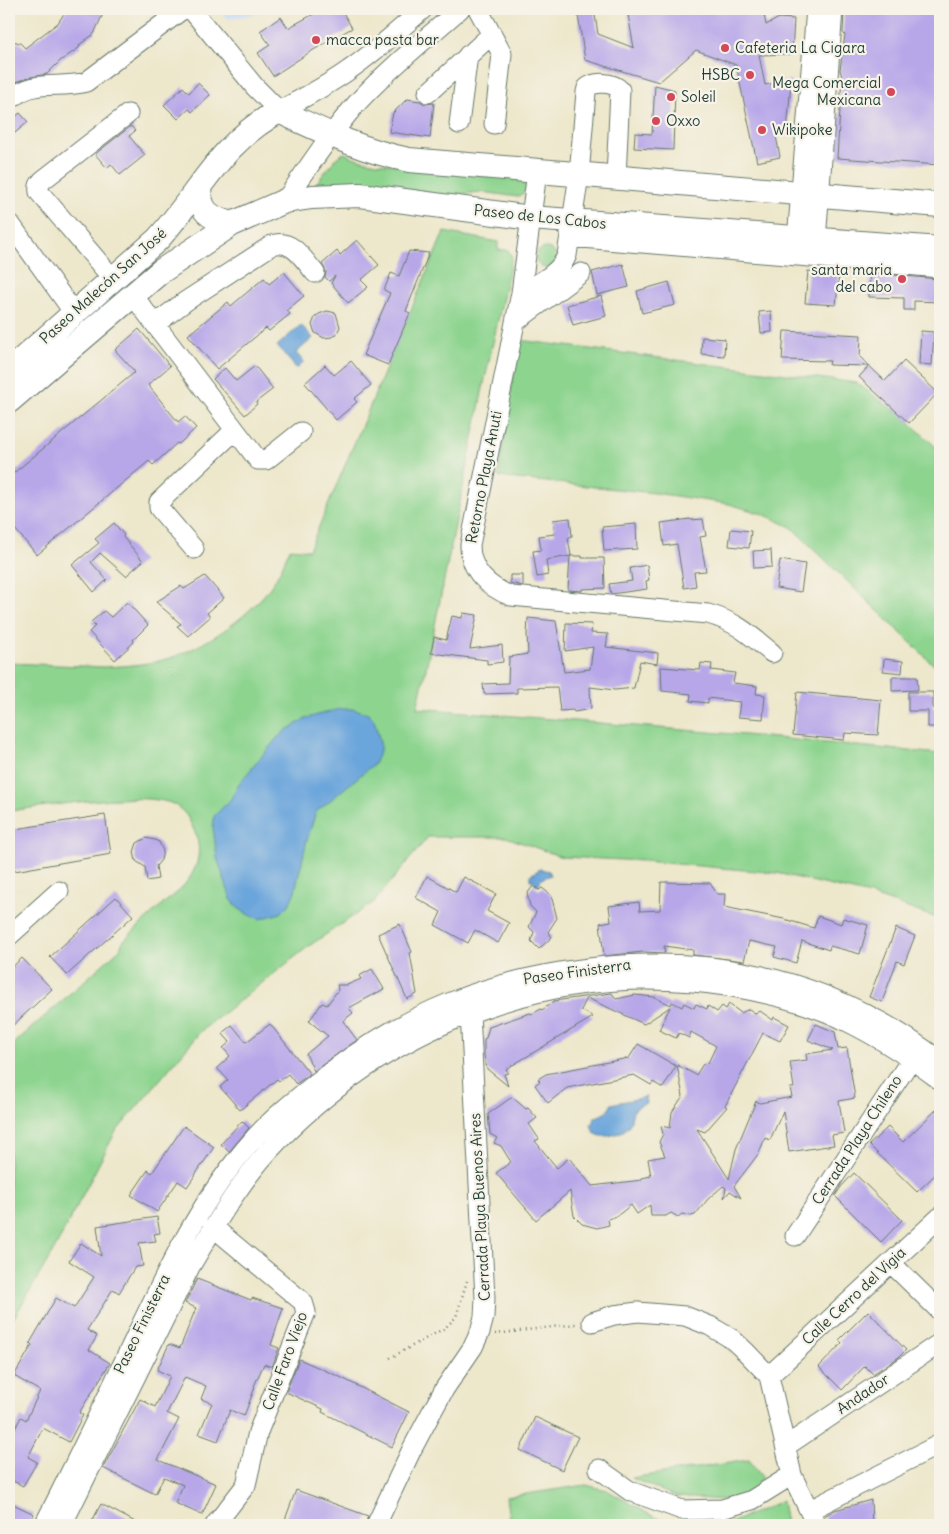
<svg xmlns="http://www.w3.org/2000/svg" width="949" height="1534" font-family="Delius,sans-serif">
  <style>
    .built { fill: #cadcf9 }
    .green { fill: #8dd48f; stroke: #568862 }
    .water { fill: #6ba5db; stroke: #457188 }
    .building { fill: #b7a7e9 }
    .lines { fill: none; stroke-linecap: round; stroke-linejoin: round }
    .minor-casing { stroke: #677869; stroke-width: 21 }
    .major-casing { stroke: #677869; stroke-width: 26 }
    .path { stroke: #677869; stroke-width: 2.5; stroke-dasharray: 1 4; stroke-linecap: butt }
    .minor { stroke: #fff; stroke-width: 19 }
    .major { stroke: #fff; stroke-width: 24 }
    .poi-dot { fill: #d1495b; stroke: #f7f3e8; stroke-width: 2 }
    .labels { text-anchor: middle; stroke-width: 4.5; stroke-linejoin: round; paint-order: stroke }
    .poi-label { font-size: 15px; fill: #1f3d34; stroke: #f7f3e8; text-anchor: start }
    .street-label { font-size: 15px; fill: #1f3d34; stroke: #f7f3e8 }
  </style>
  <rect width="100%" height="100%" fill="#f7f3e8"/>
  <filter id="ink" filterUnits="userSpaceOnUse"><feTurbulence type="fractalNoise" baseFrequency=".02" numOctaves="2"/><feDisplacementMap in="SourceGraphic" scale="10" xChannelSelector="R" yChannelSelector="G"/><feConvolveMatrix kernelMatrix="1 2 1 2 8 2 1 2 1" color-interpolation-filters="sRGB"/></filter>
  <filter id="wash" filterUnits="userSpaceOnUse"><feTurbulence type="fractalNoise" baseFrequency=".0096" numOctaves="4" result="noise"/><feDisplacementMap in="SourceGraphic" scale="20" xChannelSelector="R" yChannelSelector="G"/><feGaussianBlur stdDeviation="1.12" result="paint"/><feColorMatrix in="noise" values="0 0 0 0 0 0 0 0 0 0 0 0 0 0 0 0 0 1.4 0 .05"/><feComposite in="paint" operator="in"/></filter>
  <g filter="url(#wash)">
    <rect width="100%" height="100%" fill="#ede7cb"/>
    <!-- built -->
    <path class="built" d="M219,9H283L228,19Z"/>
    <!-- green -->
    <path class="green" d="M344,153L358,159L377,163L514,176L529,183V189L518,197L482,192L443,196L321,187L315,185L336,158Z
      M444,232L498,242V250H508L512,257L483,388L426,669L417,708L745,735L940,754V919L870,895L777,873L644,861L562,857L506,837H428L374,902L309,946L201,1031L115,1133L54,1250L9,1326V1048L120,949L123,941C137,928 151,915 165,902C172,897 180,891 185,884C197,869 202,854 196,835C191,823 187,812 175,805C147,789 43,807 9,811V663L104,667C127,666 154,664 176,656C210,643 253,614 273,583C280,572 285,560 290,548L309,550Z
      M536 258a10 10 0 1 1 20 0a10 10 0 1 1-20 0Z
      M519,340L857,383L908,421L940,451V671L791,527L763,514L729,504L655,493L498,477Z
      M749,1460L762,1477L752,1492L725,1500L677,1497L631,1478Z
      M586,1485L607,1490L656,1518L712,1525H559L509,1519L506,1497Z
      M782,1501L786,1525H726Z"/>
    <!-- water -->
    <path class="water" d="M301,325L313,338L296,353L304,362L297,369L277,346Z
      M339,709H353L368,713L374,720L380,741V751L374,764L316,812L307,840L295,891L289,905L281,913L260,919L249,915L238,908L231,899L217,858L213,828L214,816L230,800L241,781L277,738L288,729L307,718Z
      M540,869L549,871L551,875L541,879L539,885H536L533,880H530V875Z
      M646,1097L647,1103C626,1108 636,1119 626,1129C620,1134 603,1139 596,1134C593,1131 592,1128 591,1124L593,1123L594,1118L605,1113L611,1106V1104Z"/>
    <g id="blocks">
      <!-- building -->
      <path class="building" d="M67,9H105L94,34L79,45L80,47L60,61L47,74L26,78L14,83L9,81V40L20,43L25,48L58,23Z
        M323,9H341L352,28L310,52L273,76L258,53L270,45L260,31L281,17L288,28Z
        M577,9H594L598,34L634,48L627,9H749L750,12L763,9L766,25L779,18L794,19L792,54L759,55L765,85L791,80L787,134L776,136L780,157L757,162L736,65L696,50L659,82L585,60Z
        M848,9H940V165L837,158L842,77L840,70L845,35L843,33L844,12L847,11Z
        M198,83L210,95L192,112L189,109L178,119L164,105L183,87L189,93Z
        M655,85L675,90L673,150L634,148L635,133L652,134Z
        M407,99L420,101L425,104L434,103L430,138L389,132L393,113Z
        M20,113L28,122L9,138V122Z
        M131,126L135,131L129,136L145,155L120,175L111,164L107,168L95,154Z
        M357,240L379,265L361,280L368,287L348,303L331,283L335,276L329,281L325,277L326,271L322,264L337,251L340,255Z
        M409,251L429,253L406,311L410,313L388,365L363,355L390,293L384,290L391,273L399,276Z
        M623,264L629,287L597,295L592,272Z
        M808,271L839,274L836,305L805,303Z
        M284,272L304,296L287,310L290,314L269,331L266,328L217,369L188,335L228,302L231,306L264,278L269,284Z
        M870,273L940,279V302L914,301V310H904V298L869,297Z
        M669,282L675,305L642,313L637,291Z
        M601,296L606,316L573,325L567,305Z
        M327,311L336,313L340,327L336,335L332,337L324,338L315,333L312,325L315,317L319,314Z
        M771,311L772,332L761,333L759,312Z
        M139,329L170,366L148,385L178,422L185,416L196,428L179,444L177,443L153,465L149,461L37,555L9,522V477L135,372L115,350Z
        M784,331L861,335L860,357L885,381L904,361L938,393L909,423L859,377L869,366L829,365L830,361L782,360Z
        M921,331L934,332L932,365L919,364Z
        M702,337L725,339L724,356L701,354Z
        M351,361L371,385L354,399L357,402L336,420L305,383L325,365L334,375Z
        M255,366L273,389L256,402L257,404L245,415L213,379L225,368L236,381Z
        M570,518L572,536L568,538L571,556L546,560L548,575L537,577L533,551L541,550L539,536L555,534L553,520Z
        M690,519L691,520L703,519L706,536L700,537L706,571L694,572L696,586L684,588L677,544L664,546L661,523Z
        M114,523L124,535L123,537L143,561L126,576L100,553L91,562L107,580L94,592L72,565L99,543L95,539Z
        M636,524L637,549L604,551L602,527Z
        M731,529L751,531L749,548L729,546Z
        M771,550L772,567L754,568L753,551Z
        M570,556H582V558H604L605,588L582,589V591L568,590Z
        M780,560L805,564L801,592L776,588Z
        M647,565L649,580L646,581L647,589L611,594L609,584L632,581L630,568Z
        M510,575H523V586L510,583Z
        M205,576L224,598L207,613L210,617L188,636L177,626L181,624L156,602L181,586L184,589Z
        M127,602L148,625L133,640L134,642L115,660L89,632L95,626L91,622L104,611L111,617Z
        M463,613L477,615L470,649L502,645L503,662L487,664V660L431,653L434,637L446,640L452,616L462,618Z
        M528,618L556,621L564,672L590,669L593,647L565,651L566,623L592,624L591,633L608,634L606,647L658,653L657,664L640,661L634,688L615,690L590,687L591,709L574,712L573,710L560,711L557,687L517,688V693L484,694L483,684L508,683L509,657L528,654L527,634Z
        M884,659L903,661L902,673L883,671Z
        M701,663L712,664L711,670L735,673L733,683L757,686L756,694L765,695L763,719L738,717L740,702L708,698V703L690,701L691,694L662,691L661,667L700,670Z
        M892,677H917L918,690L892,691Z
        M797,692L881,700L878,735L845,733L844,740L793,735Z
        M908,692H933V708H940V727H928V711H908Z
        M105,815L111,854L9,872V830Z
        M146,838L155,840L159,842L163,851L161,860L156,866L158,879L147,881L145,867L136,861L134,852L137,843Z
        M427,876L456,892L464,877L496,894L487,911L509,923L498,943L475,930L468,943L435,925L441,912L416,898Z
        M661,882L710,883L717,894H725L724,907L784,919L814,928L818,916L841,924L843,918L868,925L860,954L830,946L829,950L802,941L796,963L774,957L777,947L749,941L744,961L693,955V950L664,946L665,953L643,952L604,956L600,923L611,921L609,906L639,902L640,911L660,910Z
        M533,886L539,890L542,888L551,895L557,918L548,932L552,937L539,949L531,941L534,932L529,927L536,912L530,906L527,894Z
        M116,897L133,916L67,975L50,957Z
        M400,924L412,952L410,953L417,994L407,999L378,934Z
        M896,928L915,936L904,964L897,961L882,1002L869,997Z
        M22,958L52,989L9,1029V970Z
        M372,969L384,989L349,1008L353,1013L343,1021L357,1040L314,1071L306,1054L328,1036L309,1021L322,1003L327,1005L338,990L337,985H347L361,979L359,976Z
        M612,993L616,999L635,995L654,997L671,1005L672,1002L682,1007L684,1003L694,1008L696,1004L707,1009L708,1006L717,1012L722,1006L726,1009L729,1004L741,1013L749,1009L755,1013L760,1011L773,1020L774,1017L789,1025L780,1041L763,1033L725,1106L727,1107L705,1132L697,1129L729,1179L736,1149L756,1101L760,1103L792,1097L790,1088H794L790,1062L807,1060L806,1054L833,1050L808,1040L816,1024L835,1032L838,1049L847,1048L855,1098L839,1101L844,1133L832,1135L834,1145L789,1152L783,1111L770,1140L765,1138L759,1153L734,1186L741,1198L730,1191L724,1198L726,1188L723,1186L708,1199L695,1215L691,1216L682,1214L678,1217L671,1213L666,1216H651L650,1205L637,1214L631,1205L617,1216L608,1219L609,1225L597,1228L582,1224L574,1216L570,1191L536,1220L496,1173L511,1162L501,1146L494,1143L497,1138L490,1134L488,1114L512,1097L526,1109L528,1108L537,1118L529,1124L539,1139L535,1141L557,1168L569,1158L592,1186L642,1180V1178L651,1176L648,1159L665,1156L659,1142L663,1134L661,1126L670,1128L672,1112L683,1096L677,1065L696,1075L703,1064L708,1063L716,1046L691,1032L689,1038L679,1033L676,1038L659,1030L670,1007L644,1024L587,998L581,1010L593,1017L506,1069L508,1073L504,1074L508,1086L487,1069L484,1056V1039L486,1038L489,1027L530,1013L532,1014L541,1009L542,1010L554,1001Z
        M270,1024L310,1074L296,1084L288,1074L279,1081L277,1079L240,1110L220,1087L228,1080L217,1068L230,1056L223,1048L230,1042L222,1033L232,1025L246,1042Z
        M638,1044L676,1066L663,1088L653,1082L651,1085L634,1075L567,1088L548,1103L535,1085L540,1081L538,1079L546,1074L629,1058Z
        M940,1106V1170L917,1192L869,1145L888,1127L903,1142Z
        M242,1121L249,1128L229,1152L221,1144Z
        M184,1126L214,1147L187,1187L178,1181L157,1212L131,1195L148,1170L152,1173Z
        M854,1173L902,1220L881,1242L835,1196L841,1187Z
        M157,1217L160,1233L154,1234L156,1241L139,1243L143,1266L135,1267L119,1293L113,1289L87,1330L97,1336L89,1350L110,1363L79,1413L83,1415L69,1442L43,1428L28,1457L37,1462L23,1486L9,1479V1428L14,1431L21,1417L26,1420L40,1391L14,1376L32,1345L30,1343L56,1298L74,1308L94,1277L69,1261L81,1243L101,1256L97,1226Z
        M197,1279L251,1300L252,1298L283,1308L271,1345L279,1348L272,1367L264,1364L254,1386L255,1387L244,1416L230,1410L218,1441L199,1434L212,1403L201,1399L206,1386L185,1377L167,1413L179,1419L158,1460L216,1484L202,1515L175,1503L183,1485L164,1477L155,1494L103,1468L140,1399L155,1407L170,1376L157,1370L169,1344L180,1348L196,1308L185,1303Z
        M868,1311L906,1350L899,1357L873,1374L865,1366L842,1390L819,1367L842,1343L839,1340Z
        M299,1359L340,1377L409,1412L392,1447L322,1412L323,1409L286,1392Z
        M535,1417L578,1437L562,1470L520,1450Z
        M296,1490L368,1516L365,1525L352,1521L351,1525H283Z
        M871,1500L872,1525H827L824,1516L835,1510Z
        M9,1502L34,1514L28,1525H9Z
        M101,1504L141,1525H90Z"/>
    </g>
  </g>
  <g filter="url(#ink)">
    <use href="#blocks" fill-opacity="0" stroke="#677869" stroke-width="1"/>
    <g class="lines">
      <!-- minor casing -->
      <g class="minor-casing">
        <path id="minor" d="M191,9L255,87L279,111C303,98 327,86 349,70C375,52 399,30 423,9
          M478,9L502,54L494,124
          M428,93L492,34
          M9,100C37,77 55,90 86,82L183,9
          M459,124L468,55
          M537,172L521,293L470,545C470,571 488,587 511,596L708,614C737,622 750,635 772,653
          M285,201C308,168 331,132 358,102C389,68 426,39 460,9
          M9,222L74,313
          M570,237L940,268
          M797,239L816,9
          M816,241L833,9
          M113,279L39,192C38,186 39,184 43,180L128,114
          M521,293C538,283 560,274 567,255L579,175L586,92L587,88C595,81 613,82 620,90L616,178
          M132,294L258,460H266L301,432
          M515,322L581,273
          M155,324L186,301L272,245C292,238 304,260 315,273
          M194,549L159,508V502L234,431
          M9,936L59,891
          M213,1227L303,1302L306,1312L258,1432L246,1485L215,1525
          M795,1236L918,1049
          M891,1263L940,1311
          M592,1322L614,1315L638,1312L685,1316L710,1326L732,1339L746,1352L769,1376L792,1475L816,1525
          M769,1376L940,1217
          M786,1446L940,1343
          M599,1469L630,1491L682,1510L722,1509L752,1500L792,1475
          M810,1510L940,1444
          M44,1525C72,1470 99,1414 126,1357C160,1285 194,1210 245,1149C268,1121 297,1098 325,1076C406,1013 487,980 589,968C718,953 836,981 940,1061
          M62,1525L190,1267C216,1223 243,1176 279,1140C399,1018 562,959 732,987C772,994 814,1004 850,1023C882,1039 912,1059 940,1080
          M376,1525L412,1449L430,1415L445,1388L473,1347L480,1332L484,1317L485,1298L470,1013"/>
      </g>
      <!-- major casing -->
      <g class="major-casing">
        <path id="major" d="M199,187C200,212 208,217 232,224
          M9,371L158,239C201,191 220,143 279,111C322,131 363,151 409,160L940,205
          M9,401L160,272L232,224L285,201L312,197L360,195L531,218L940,249"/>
      </g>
      <!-- path -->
      <path class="path" d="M495,1334L576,1324
        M390,1358L445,1328L456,1317L467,1281"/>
      <!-- minor -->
      <use href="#minor" class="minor"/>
      <!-- major -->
      <use href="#major" class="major"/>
    </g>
  </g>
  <!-- markers -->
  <g class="poi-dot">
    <circle cx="316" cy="40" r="5"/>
    <circle cx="725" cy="48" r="5"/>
    <circle cx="750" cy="75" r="5"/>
    <circle cx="891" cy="92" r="5"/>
    <circle cx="671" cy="97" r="5"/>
    <circle cx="656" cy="121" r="5"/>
    <circle cx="762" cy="130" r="5"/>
    <circle cx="902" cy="279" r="5"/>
  </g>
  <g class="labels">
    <!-- poi labels -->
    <g class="poi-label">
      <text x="326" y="45">macca pasta bar</text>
      <text x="735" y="53">Cafeteria La Cigara</text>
      <text x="740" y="80" text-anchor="end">HSBC</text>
      <text x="881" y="88" text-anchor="end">Mega Comercial<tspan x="881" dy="17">Mexicana</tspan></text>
      <text x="681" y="102">Soleil</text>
      <text x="666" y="126">Oxxo</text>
      <text x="772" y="135">Wikipoke</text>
      <text x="892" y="275" text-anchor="end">santa maria<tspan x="892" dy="17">del cabo</tspan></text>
    </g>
    <!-- street labels -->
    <g class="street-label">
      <text transform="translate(540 217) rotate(6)" y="5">Paseo de Los Cabos</text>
      <text transform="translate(103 286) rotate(-42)" y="5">Paseo Malecón San José</text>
      <text transform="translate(484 477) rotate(-79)" y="5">Retorno Playa Anuti</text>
      <text transform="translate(577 972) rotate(-8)" y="5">Paseo Finisterra</text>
      <text transform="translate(857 1140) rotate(-57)" y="5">Cerrada Playa Chileno</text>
      <text transform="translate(480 1207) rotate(-93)" y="5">Cerrada Playa Buenos Aires</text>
      <text transform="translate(854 1296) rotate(-43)" y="5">Calle Cerro del Vigia</text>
      <text transform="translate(142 1324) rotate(-64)" y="5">Paseo Finisterra</text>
      <text transform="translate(285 1361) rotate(-70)" y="5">Calle Faro Viejo</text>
      <text transform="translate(863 1394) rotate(-34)" y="5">Andador</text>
    </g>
  </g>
  <!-- margin -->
  <rect width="949" height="1534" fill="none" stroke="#f7f3e8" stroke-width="30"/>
</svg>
